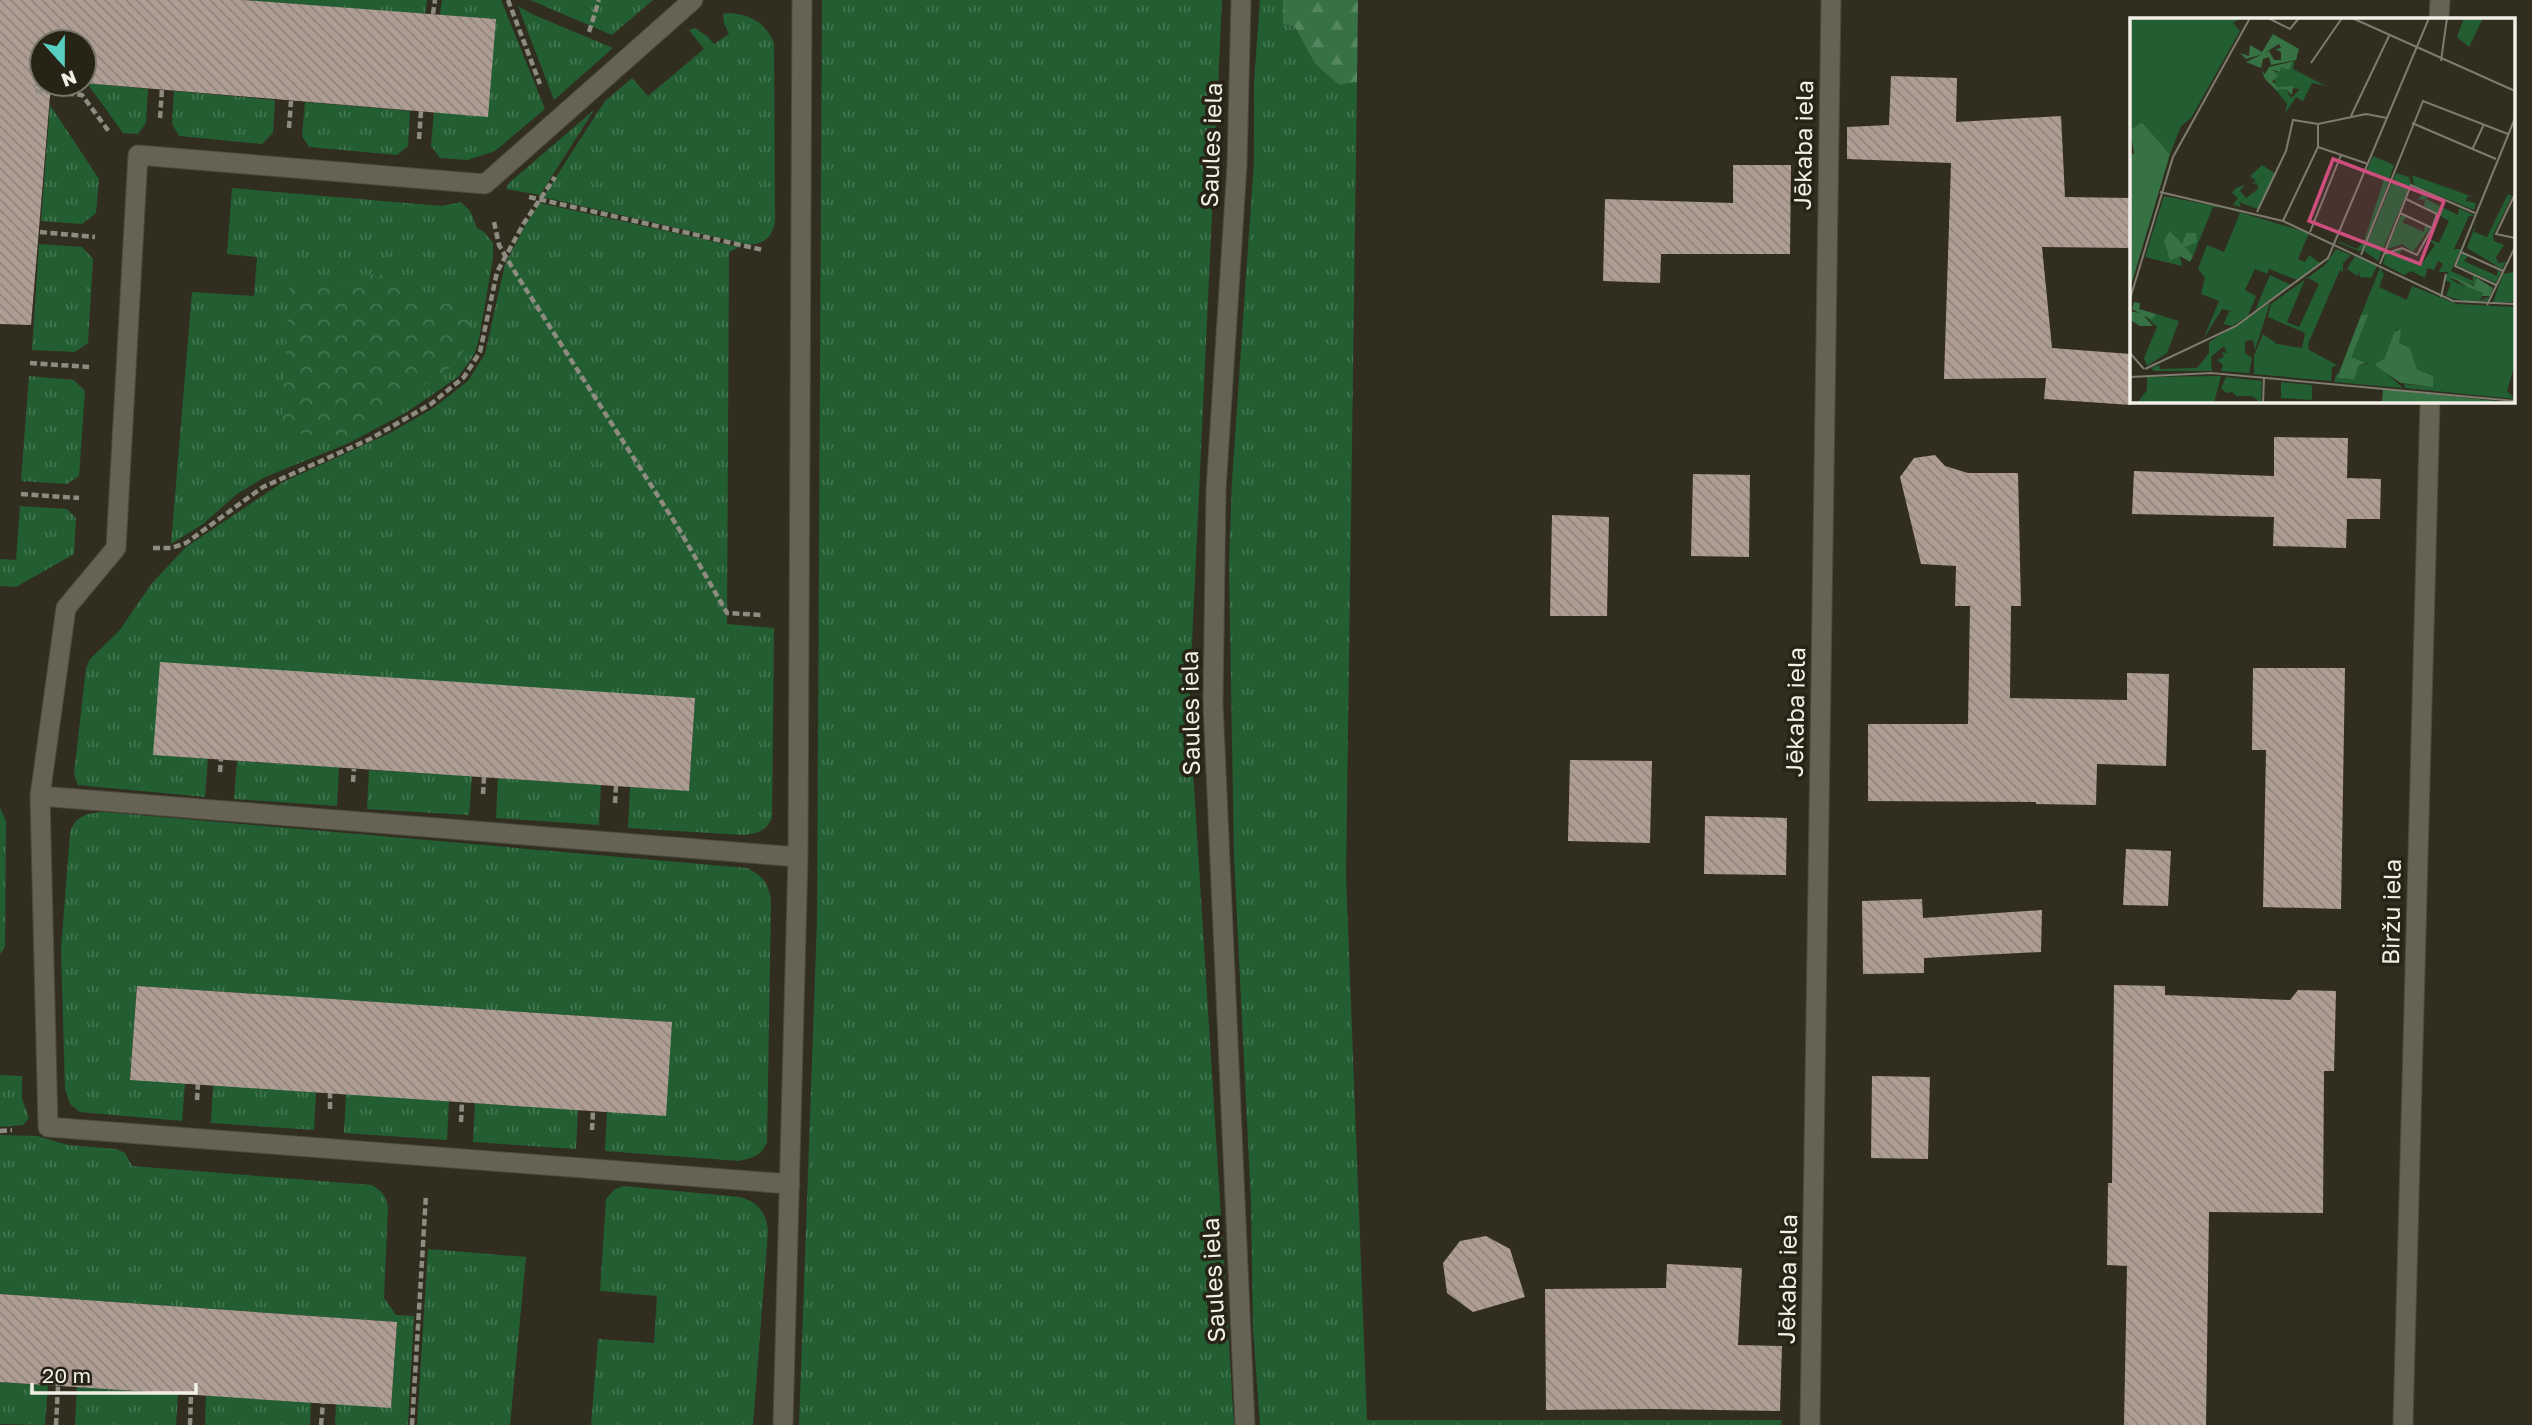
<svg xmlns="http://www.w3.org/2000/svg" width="2532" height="1425" font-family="'Golos Text',sans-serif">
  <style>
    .grass { fill: url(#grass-tufts) }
    .forest { fill: url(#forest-firs) }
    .park { fill: url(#park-crowns) }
    .building { fill: url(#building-back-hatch) }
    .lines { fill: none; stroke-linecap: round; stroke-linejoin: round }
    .minor-casing { stroke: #4d4a3e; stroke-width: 21 }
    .path { stroke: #8e8b80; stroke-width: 4.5; stroke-dasharray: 7 3.5; stroke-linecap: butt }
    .minor { stroke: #676353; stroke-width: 19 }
    .labels { text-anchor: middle; stroke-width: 7; stroke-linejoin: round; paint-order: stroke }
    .street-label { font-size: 24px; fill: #f1efe6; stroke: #272416 }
    .inset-road { fill: none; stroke: #7e7b6f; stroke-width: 2 }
    .view { fill: #ce4e7e; fill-opacity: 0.15; stroke: #ce4e7e; stroke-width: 3.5 }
    .inset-edge { fill: none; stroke: #f1efe6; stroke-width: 3.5 }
  </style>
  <defs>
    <pattern id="grass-tufts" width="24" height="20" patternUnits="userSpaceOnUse" patternTransform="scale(1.75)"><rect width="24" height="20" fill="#225e32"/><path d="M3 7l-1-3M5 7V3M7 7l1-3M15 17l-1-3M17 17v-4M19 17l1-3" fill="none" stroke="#437550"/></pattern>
    <pattern id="forest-firs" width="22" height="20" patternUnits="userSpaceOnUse" patternTransform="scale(1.75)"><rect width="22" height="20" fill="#367244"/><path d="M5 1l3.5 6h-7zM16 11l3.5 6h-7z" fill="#54865f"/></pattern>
    <pattern id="park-crowns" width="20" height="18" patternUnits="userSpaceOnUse" patternTransform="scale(1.75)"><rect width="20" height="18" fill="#225e32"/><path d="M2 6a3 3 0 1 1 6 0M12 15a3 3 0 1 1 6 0" fill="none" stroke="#437550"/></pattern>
    <pattern id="building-back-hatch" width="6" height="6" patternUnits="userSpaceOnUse" patternTransform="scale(1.75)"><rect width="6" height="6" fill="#ae9d93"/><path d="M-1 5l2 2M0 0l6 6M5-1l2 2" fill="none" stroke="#8f847c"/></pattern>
  </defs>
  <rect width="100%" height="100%" fill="#312e20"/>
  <!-- grass -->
  <path class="grass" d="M243,0H427L425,14Z
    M442,0H501L545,109L495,151L468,160L440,158L431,146L434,112L496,19L440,15Z
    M530,0H653L612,35Z
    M822,0H1222L1189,707L1234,1425H799L817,921Z
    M1260,0H1283V24L1295,27L1315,64L1339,85L1357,82L1346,876L1367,1420H1782L1781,1425H1260L1253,1329L1251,1202L1234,857L1229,564L1232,480L1254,161V82Z
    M518,6L534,15L613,48L554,100Z
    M730,13C751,15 766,23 774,43L775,222C772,238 762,246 746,244L543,197L605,101L632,78L648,96L704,49L689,30L695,28L707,36L714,44L729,34L724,23L723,14Z
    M87,83L148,89L146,123L138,134L123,133Z
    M174,91L275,100L273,133L262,144L179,136L172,124Z
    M305,102L410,111L408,146L397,155L309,147L302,136Z
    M50,105L99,179L96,213L82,224L41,221Z
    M594,110L540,195L506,189L509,183Z
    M232,188L442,206L461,202L470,211L477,228L484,232L493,243V258L479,339L474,355L458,377L407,412L349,443L265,477L237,494L203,524L171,544L192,292L254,296L257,257L227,254Z
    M540,203L739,247L729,252L727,624L774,628L772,818C766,831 757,834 743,835L628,828L630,787L689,790L695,698L208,758L205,797L78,785L74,774L86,668L90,659L119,631L152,583L186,547L283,482L390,433L432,409L468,381L485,354L505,264L527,222Z
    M39,244L82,247L93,259L88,343L75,352L32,350Z
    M29,376L74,380L85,391L79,476L67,484L21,481Z
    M20,506L67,509L76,518L74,554L16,587L0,586V559L16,560Z
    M237,761L339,767L337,806L234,799Z
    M369,770L472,776L469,815L367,809Z
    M498,778L601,785L599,825L496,818Z
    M0,808L6,821L5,947L0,954Z
    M104,812L747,868C763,876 768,883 771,900L767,1142C761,1156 753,1158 739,1161L605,1151L607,1112L671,1022L137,986L130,1079L185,1083L182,1121L80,1112L70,1104L65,1089L61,949L70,833C75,815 88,813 104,812Z
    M0,1075L22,1076V1099L29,1118L23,1125L0,1127Z
    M213,1085L316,1092L314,1130L211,1123Z
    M346,1093L449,1101L447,1140L344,1133Z
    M475,1103L578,1109L576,1149L473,1142Z
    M0,1135L37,1136L68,1145L116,1149L125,1153L132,1166L372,1185C382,1191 386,1196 388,1207L384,1298L396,1315L414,1316L408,1425H335L336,1404L391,1407L397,1322L0,1294Z
    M624,1186L740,1197C758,1202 766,1212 768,1231L753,1425H591L598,1339L654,1343L657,1296L600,1291L606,1199L615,1189Z
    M428,1249L526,1257L510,1425H417Z
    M0,1382L48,1385L45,1425L0,1424Z
    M77,1387L178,1394L176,1425H75Z
    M206,1395L311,1402L310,1425H205Z"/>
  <!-- forest -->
  <path class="forest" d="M1283,0H1358L1357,82L1339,85L1315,64L1295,27L1283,24Z"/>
  <!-- park -->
  <path class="park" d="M370,274L412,279V293L460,298L471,313C469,324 469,341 464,350C440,392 382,392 355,436L281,433L290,281L369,288Z"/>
  <!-- building -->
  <path class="building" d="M0,0H243L496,19L488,117L84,83V42H42V84H51L31,325L0,324Z
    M1891,76L1957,78L1956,122L2061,116L2065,197L2131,198V248L2042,247L2052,348L2131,354V405L2044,399L2046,378L1944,379L1951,163L1847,159V127L1889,125Z
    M1733,165H1791L1790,254H1661L1660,283L1603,281L1605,199L1733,203Z
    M2274,437L2348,438L2347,478L2381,479L2380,519H2347L2346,548L2273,546L2274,517L2132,514L2134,471L2274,476Z
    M1935,455L1945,466L1968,473H2018L2021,606H2011L2010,698L2127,700V673L2169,674L2166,766L2097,764L2096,805L2036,804V802L1868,801V724H1968L1970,606H1955L1956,566L1921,564L1900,477L1914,458Z
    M1693,474L1750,475L1749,557L1691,556Z
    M1552,515L1609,517L1607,616H1550Z
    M160,662L695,698L689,791L153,755Z
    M2253,668H2345L2341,909L2263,907L2266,750H2252Z
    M1570,760L1652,761L1650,843L1568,841Z
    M1705,816L1787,818L1786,875L1704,874Z
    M2126,849L2171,851L2168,906L2123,905Z
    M1922,899L1923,918L2042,910L2041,952L1924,958V973L1863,974L1862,901Z
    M2114,985L2165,986V995L2290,1000L2298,990L2336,991L2334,1071H2324L2323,1213L2209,1212L2206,1425H2124L2127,1266L2107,1265L2108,1183H2112Z
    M137,986L672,1022L666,1116L130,1080Z
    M1872,1076L1930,1077L1928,1159L1871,1158Z
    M1486,1236L1510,1249L1525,1297L1473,1312L1447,1293L1443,1263L1460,1241Z
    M1667,1264L1742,1268L1738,1345L1782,1346L1780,1411L1656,1409L1546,1410L1545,1289L1666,1288Z
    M0,1294L397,1322L391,1408L0,1382Z"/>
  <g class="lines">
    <!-- minor casing -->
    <g class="minor-casing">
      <path id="minor" d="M693,0L485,184L138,155L116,548L66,608L40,796L48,1127L790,1184
        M1241,0L1237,165L1216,490L1213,703L1245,1425
        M2439,19L2440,0
        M40,796L798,857
        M783,1425L798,857L802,0
        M1810,1425L1831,0
        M2403,1425L2430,401"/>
    </g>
    <!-- path -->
    <path class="path" d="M508,0L540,84
      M433,14L435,0
      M589,32L599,0
      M38,79L37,91L82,95L110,133
      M160,118L162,89
      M289,128L291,101
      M419,139L421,111
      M529,197L763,250
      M494,222L499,245L513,269L679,529L727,613L762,615
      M40,232L95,237
      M30,363L89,367
      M21,494L79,498
      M153,548H171L186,543L263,487L370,439L431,404L464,377L480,352L497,272L524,223L555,177
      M220,772L221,759
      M353,782L354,769
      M483,794L484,777
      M615,803L616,786
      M197,1100L198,1084
      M330,1109V1093
      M461,1122L462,1102
      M592,1130L593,1110
      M0,1131L12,1130
      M56,1425L58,1386
      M190,1425L191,1394
      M321,1425L323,1403
      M412,1425L426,1195"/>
    <!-- minor -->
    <use href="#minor" class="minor"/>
  </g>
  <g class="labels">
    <!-- street labels -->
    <g class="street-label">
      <text transform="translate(1212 145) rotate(-88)" y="8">Saules iela</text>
      <text transform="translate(1804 145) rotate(-89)" y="8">Jēkaba iela</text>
      <text transform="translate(1796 712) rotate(-89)" y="8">Jēkaba iela</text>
      <text transform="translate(1191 713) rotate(-91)" y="8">Saules iela</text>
      <text transform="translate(2392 912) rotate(-89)" y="8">Biržu iela</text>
      <text transform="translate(1788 1279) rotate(-89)" y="8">Jēkaba iela</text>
      <text transform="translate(1214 1280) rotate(-93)" y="8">Saules iela</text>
    </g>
  </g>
  <!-- overview -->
  <g transform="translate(2130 18)">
    <rect width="385" height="385" fill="#312e20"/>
    <path d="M165,43L163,51L196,68L182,65L173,83L166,79L155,96L157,86L146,72L156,71L161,80L170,71L142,68L146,65L142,59L147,58L142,53L150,54L151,48L159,52ZM243,138L264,147L249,193L232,232L229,233L209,225L208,223L227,231L234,223L254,161L236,154ZM132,147L146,156L128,191L109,184L111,189L103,187L108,180L102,175L106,170L115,167L110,173L116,180L128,171L127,165L121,166L126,163L120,158ZM266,155L279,159L281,165L248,243L234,233ZM282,157L346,180L338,178L336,183L346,185L344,192L284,167ZM294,174L300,177L296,181L328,197L329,190L345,198H339L324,231H331L321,253L343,263V257L348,261L346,267L319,260L327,265L324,273L329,277L350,283L360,278L357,283H334L316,278L321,265L315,262L318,254H309L313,246L308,243L304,252L297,250L295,260L281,253L274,257L253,246L255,237L272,231L269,237L291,247L305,227L296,220L309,225L319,203L294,188L295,181L288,182ZM378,176L382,178L363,217L364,223L374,227L366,239L368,245L376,244L372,251L337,230L343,214L348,201L344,214L357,219ZM34,178L95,190L83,189L63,238L55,232L57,226L66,224V215H57L52,226L37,217V234L41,241L50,238L52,248L15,239ZM99,191L179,215L168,241L175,244L179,237L190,245L167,262L139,251L137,256L125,251L115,272L126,278L118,298L102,308L94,306L90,314L99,294L102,293L92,291L73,322L89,283L71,276L75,260L68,251L77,227L94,234L110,195ZM271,197L277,199L272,204L294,214L295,207L300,210L283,234L272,226L257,231ZM206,231L221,237L213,245V254L210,252L178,326L179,332L207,347L202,349L201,363L124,356V338L133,316L147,326L172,330L175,315L138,299L141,286L195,247ZM176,259L189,266L169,309L157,304ZM332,235L338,238L334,243L367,258L368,251L371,254L366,265L326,247ZM225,238L247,248L241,260L230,259L229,252L228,258L217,251ZM250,250L254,256L239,296L231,297ZM385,254V284H363L373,256ZM140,257L161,267L127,291L126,290ZM282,268L327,286L385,289V346L377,373L385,381L275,370L274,366L294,368L303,358L287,351L280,330L269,325L268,311L264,314ZM140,285L125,332L123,322L115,323V335L122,340L119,355L91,353L93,347L87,342L94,339L92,334L97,335L94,328L81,339L82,353H24L21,350L29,347L30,351L67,350L79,335V324ZM26,296L49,303L37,335L17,348L14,340L27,309L14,297ZM211,342L207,356H224L229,347L245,345L273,370L204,364ZM91,358L84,385H7L17,372V359ZM96,359L132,363L131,385H125L128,382L122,378H107L114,385L102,374L96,375L91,370ZM151,364L182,367V382L151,380Z" fill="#225e32" fill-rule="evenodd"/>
    <path d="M143,16L169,31L166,42L141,47L139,39L133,41L131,50L116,44L139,33L144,42H151V34L145,31L151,30L149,26L133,36L116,41L110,35L119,38L120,27L132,34ZM164,43L159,52L151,49L150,54L143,52L148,58L142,63L148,69L163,68L162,77L156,71L146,72L135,61L132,53L135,56L139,49ZM12,104L40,136L0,271V138L4,135L0,112ZM40,213L52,226L56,215H66L67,224L55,229L63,238L60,244L50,238L40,243L34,222ZM319,257L344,268L347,260L363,270L360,278H351ZM4,284L10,285L9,291L26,296L22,301L14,298L23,308H10L0,302V293L9,295L2,291ZM239,296L222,339L237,345L229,347L224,361L207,360L231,297ZM271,311L269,325L280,330L287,351L303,358V369L271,365L247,349L245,345L254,341L264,314ZM253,371L385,385H252Z" fill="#367244"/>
    <path d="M0,0H111L103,5L110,13L61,100L51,108L40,136L12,104L0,112ZM249,269L277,282L254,341L241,347L222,339Z" fill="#225e32"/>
    <path d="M327,265L353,275L350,283L328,277L324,273ZM317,284L336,294L330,309L341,317L340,321L313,308L311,316L298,312L303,297L311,300Z" fill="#225e32"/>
    <path d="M334,0H353L339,29L327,19Z" fill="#225e32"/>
    <path class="inset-road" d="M138,0L160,11L169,0M222,0L385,73M311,43L317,0M181,45L212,0M221,98L259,18M282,105L366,141M188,129L238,146M342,132L354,106M30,174L153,203L323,283L385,286M127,194L156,133L163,102L188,106L236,96L257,100M270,195L302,210M153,203L188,129V106M180,214L211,137M385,220L366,216L385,176M331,234L373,253M254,236L272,230L287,237L302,210L307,196L276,181M231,237L293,83L378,116M250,246L281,167L345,195M366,267L325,248L385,100M311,279L316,256M0,281L43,139L120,0M357,287L385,229M0,335L14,351M15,351L106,308L198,240L299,0M0,359L81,355L385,383M133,385L134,360"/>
    <path class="view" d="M203,141L314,183L290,246L179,203Z"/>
    <rect width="385" height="385" class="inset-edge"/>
  </g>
  <!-- north arrow -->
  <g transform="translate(63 63) rotate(159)"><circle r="33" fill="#272416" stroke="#787569" stroke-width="2"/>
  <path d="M0-5L12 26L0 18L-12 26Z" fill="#58cec0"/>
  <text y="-10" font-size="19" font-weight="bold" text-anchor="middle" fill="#f1efe6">N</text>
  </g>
  <!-- scale -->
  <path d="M32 1383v10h164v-10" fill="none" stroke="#f1efe6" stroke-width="3.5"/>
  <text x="42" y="1383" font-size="21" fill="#f1efe6" stroke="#272416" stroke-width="5" paint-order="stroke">20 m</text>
</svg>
